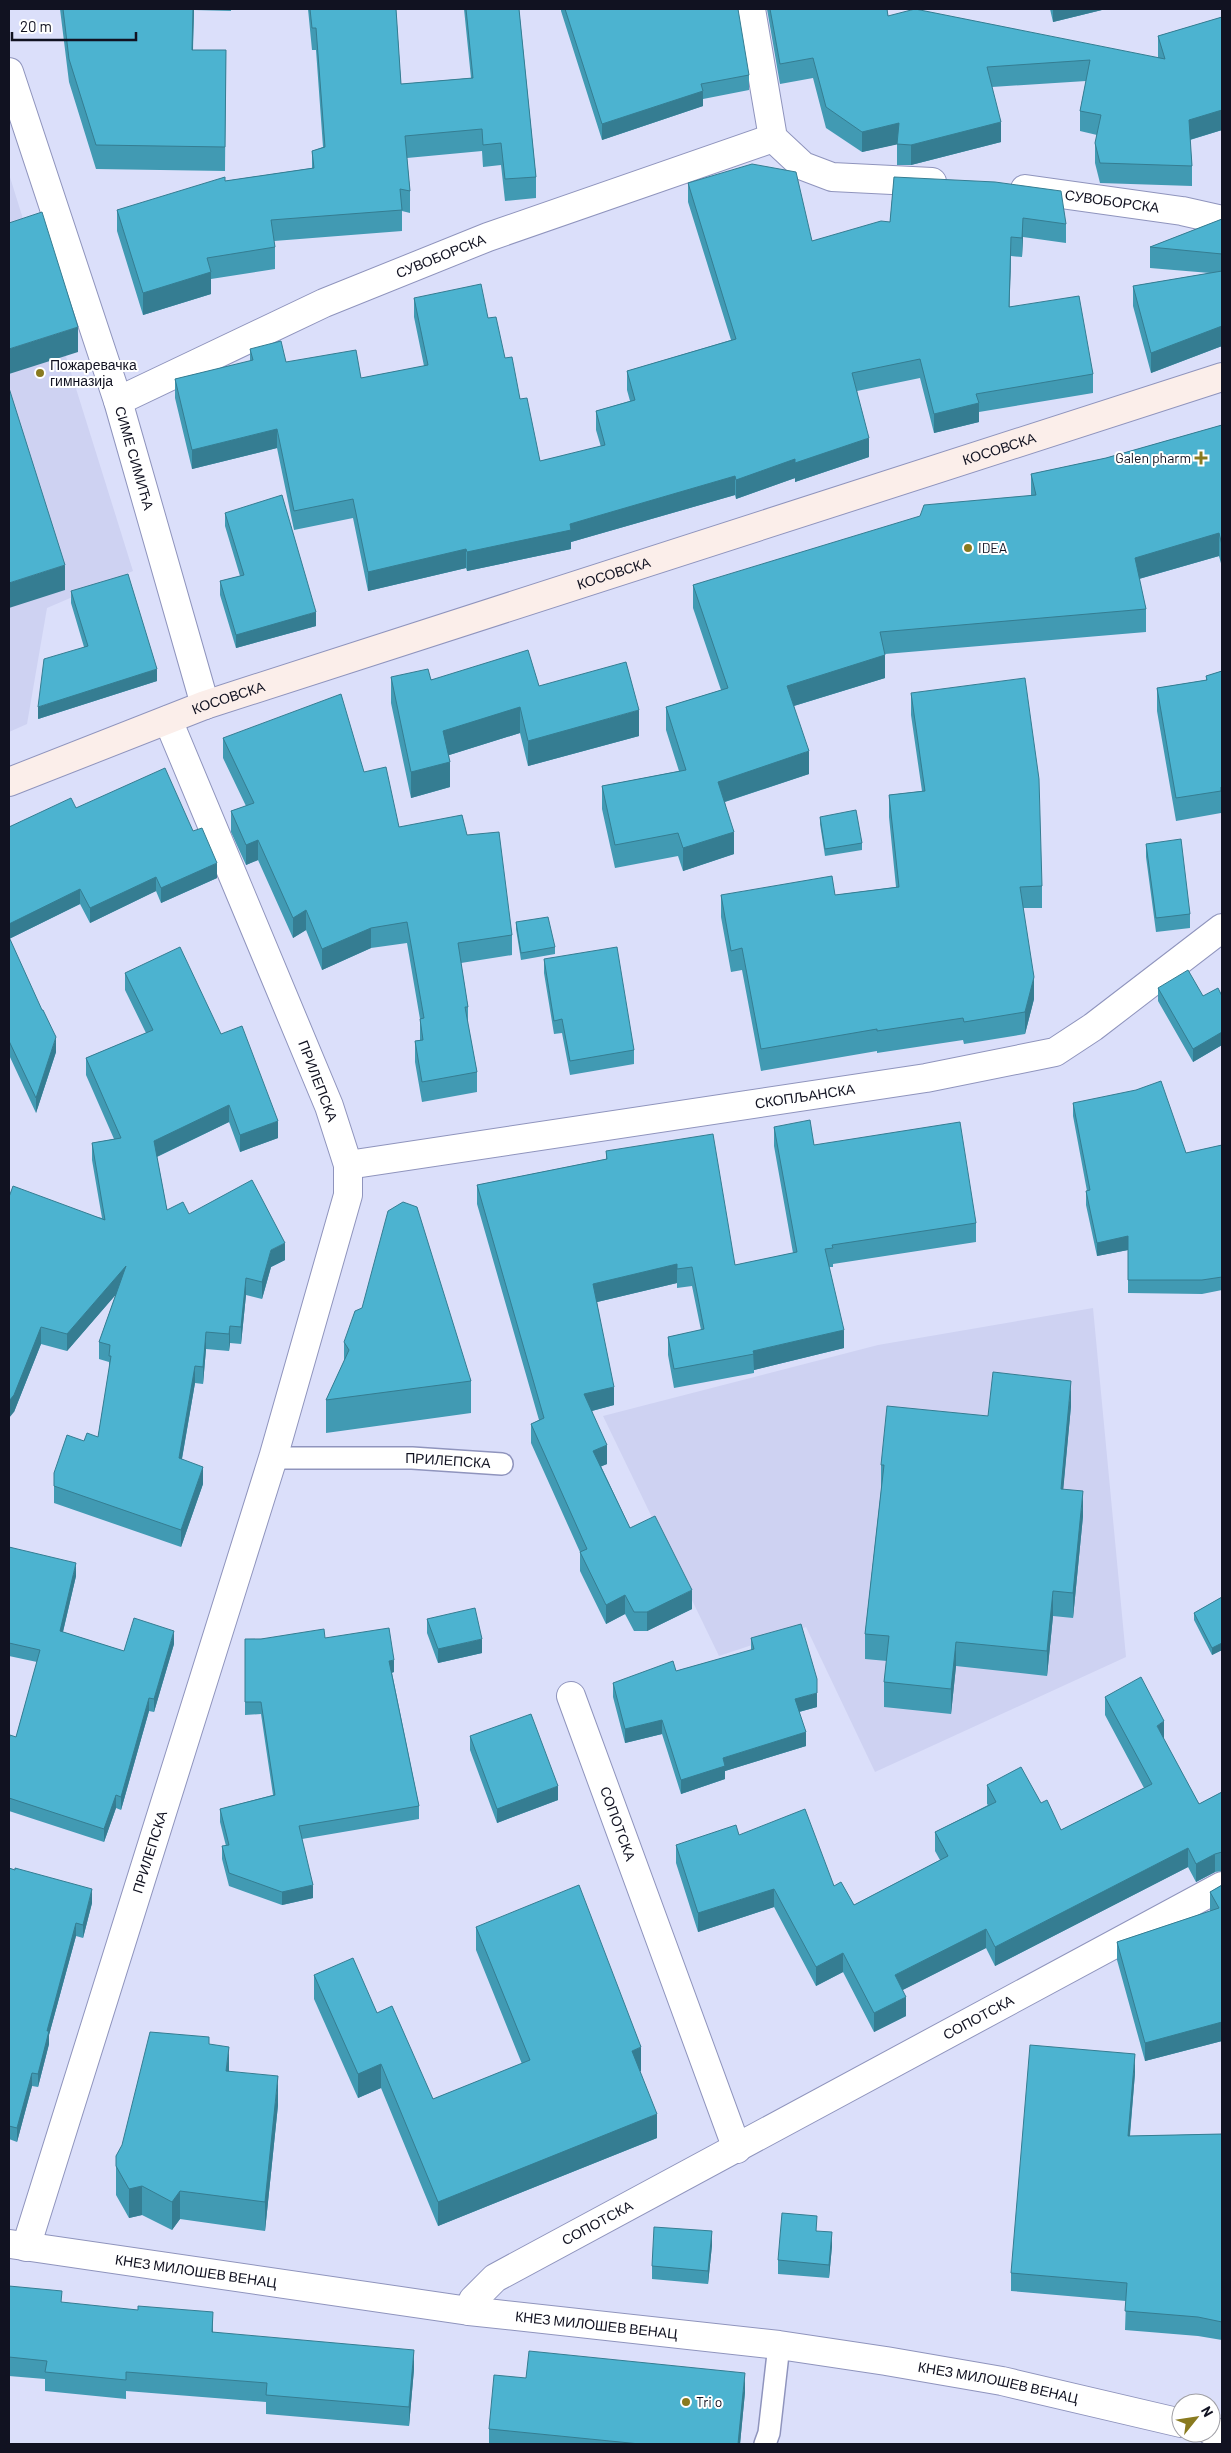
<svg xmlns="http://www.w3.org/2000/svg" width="1231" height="2453" font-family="Barlow,sans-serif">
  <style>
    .built { fill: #ced2f2 }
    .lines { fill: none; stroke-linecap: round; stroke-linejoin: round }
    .lane-casing { stroke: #8f94bd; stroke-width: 24 }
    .street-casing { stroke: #8f94bd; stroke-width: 30 }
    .secondary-casing { stroke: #8f94bd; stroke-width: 30 }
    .lane { stroke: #fff; stroke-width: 21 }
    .street { stroke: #fff; stroke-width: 28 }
    .secondary { stroke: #fbeeea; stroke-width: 28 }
    .wall { fill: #419ab3 }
    .shaded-wall { fill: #357d92 }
    .building { fill: #4cb3d0; stroke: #357d92 }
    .poi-dot { fill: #897a1f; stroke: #fff; stroke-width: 2 }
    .labels { text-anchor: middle; stroke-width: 4; stroke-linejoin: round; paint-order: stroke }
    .street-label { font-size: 14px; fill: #111221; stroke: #fff }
    .poi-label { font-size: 14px; fill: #111221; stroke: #fff; text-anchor: start }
  </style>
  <rect width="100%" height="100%" fill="#dbdffa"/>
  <!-- built -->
  <path class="built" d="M9,174L133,571L47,608L27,724L9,732Z
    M1093,1308L1126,1657L875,1772L806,1627L719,1656L603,1416L878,1345Z"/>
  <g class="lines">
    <!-- lane casing -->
    <g class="lane-casing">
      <g id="lane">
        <path id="s1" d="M273,1458H412L502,1464"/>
        <path d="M765,2444L769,2433L779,2345"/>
      </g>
    </g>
    <!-- street casing -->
    <g class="street-casing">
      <g id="street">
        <path d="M751,9L773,138L803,166L832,177L932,182"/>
        <path id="s2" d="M9,72L118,401L205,705"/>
        <path id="s3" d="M1025,189L1182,211L1222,220"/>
        <path id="s4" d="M118,401L324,303L488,237L773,138"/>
        <path id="s5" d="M348,1165L926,1078L1055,1052L1093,1027L1222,928"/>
        <path id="s6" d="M571,1696L737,2149"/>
        <path id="s7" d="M10,2244L469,2311L779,2345L886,2361L1002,2381L1181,2423"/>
        <path id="s8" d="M26,2247L273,1458L348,1195V1165L329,1106L168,720"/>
        <path id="s9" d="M469,2311L473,2300L495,2278L1222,1886"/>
        <path d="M1211,2431L1222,2434"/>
      </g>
    </g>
    <!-- secondary casing -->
    <g class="secondary-casing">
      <g id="secondary">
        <path id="s10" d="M9,782L205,705L1222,377"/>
      </g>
    </g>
    <!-- lane -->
    <use href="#lane" class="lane"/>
    <!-- street -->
    <use href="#street" class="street"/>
    <!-- secondary -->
    <use href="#secondary" class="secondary"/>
  </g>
  <!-- wall -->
  <path class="wall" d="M60,9H231V11L194,10L193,50H226L225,171L96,169L69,82Z
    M308,9H396L401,84L471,78L464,9H519L536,177V198L505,201L501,165L483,167L482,151L407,158L410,191V213L402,211V231L274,241L275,247V269L211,279V294L143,315L117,231V210L225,181L312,168V151L323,147L316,50H312Z
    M561,9H665L749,75V90L703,99V106L602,140L561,11Z
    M767,9H887L888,16L1158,58V36L1222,17V130L1190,140L1192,166V186L1100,183L1095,163V143L1097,135L1080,131V111L1086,81L992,87L1001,142L911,165H897V144L862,152L826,128L813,78L780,84Z
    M1050,9H1106L1053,22Z
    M894,177L1066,224V243L1023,237L1022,257L1011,256L1009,307L1093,374V393L979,412V422L934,433L920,378L857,391L869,457L795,482V478L736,499L735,495L571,542V549L467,571L466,568L368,591L353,518L294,530L277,448L192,469L175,398V379L250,361V349L286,362L361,378L424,366L414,317V298L488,318L505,358L520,399L540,461L601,447L596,430V411L630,401L627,390V371L731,340L688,202V183L812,241L890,222Z
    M1222,219V346L1151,373L1133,306V286L1210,273L1150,268V247Z
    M1222,425V567L1219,556L1139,579L1146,609V632L885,654V678L794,706L809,774L725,802L734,854L683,871L678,856L615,868L602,809V786L679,771L666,730V707L721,690L693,608V585L1031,495V474L1106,458Z
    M225,513L316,626L236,648L220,595V581L240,576L225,526Z
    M71,591L157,681L38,719L84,647L71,603Z
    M1222,671V809L1221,810V813L1176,821L1157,711V688L1206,680V676Z
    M391,677L539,686L639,736L528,766L520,733L449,755L450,787L411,798L391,703Z
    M911,693L1042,886V908H1023L1034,999L1025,1034L964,1044L963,1040L877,1053V1051L761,1071L742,970L731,972L721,917V895H835L896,887L889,817V795L922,791L911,715Z
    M223,738L364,772L399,827L467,835L512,935V955L461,963L468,1007V1025L477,1072V1092L422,1102L415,1062V1041L420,1040V1019L407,943L371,948L322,970L306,930L293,938L258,860L246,865L231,832V811L246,806L223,758Z
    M76,808L193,831L217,878L161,903L156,891L90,923L80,904L9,939L56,1052L36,1113L9,1055V827Z
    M820,817L862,843V850L825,856L820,824Z
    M1146,844L1190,914V928L1156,932L1146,857Z
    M516,922L555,947V954L521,960L516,929Z
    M544,959L634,1050V1064L570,1075L562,1033L554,1034L544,973Z
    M125,973L221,1034L278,1138L240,1152L229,1122L157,1157L167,1210L189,1214L285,1260L271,1267L262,1299L246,1295L241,1344L230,1343L229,1351L206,1349L203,1384L195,1383L182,1459L203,1484L181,1547L54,1503V1473L84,1441L98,1437L109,1371V1362L99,1359V1342L116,1294L67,1351L41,1344L14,1412L9,1197L102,1218L92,1160V1143L114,1139L86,1075V1058L146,1033L125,990Z
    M1158,988L1203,996H1222V1045L1193,1062L1158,1001Z
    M1073,1103L1186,1153L1222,1145V1290L1202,1294L1128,1293V1250L1097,1256L1086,1205V1191H1087L1073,1116Z
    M774,1127L814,1145L976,1223V1242L833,1264V1267H829L844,1348L754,1370V1373L674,1388L668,1355V1337L701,1330L692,1286L677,1288V1283L597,1302L614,1405L592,1411L607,1464L601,1466L630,1528L692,1609L647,1631H634L625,1614L606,1624L580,1571V1552L531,1443V1424L539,1420L477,1204V1185L606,1159V1151L735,1265L793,1253L774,1146Z
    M344,1342L471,1381V1413L326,1433V1400L344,1361Z
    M1071,1406L1063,1489L1083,1516L1073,1618L1053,1616L1047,1676L956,1666L951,1714L884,1707V1682L887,1661L865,1659V1634L881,1490V1465L988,1416Z
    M9,1547L76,1576L63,1632L124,1651L174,1644L154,1712L149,1711L121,1810L116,1808L104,1842L9,1811V1741L16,1737L37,1662L9,1656Z
    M1222,1597V1650L1212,1655L1194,1620V1613Z
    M427,1619L482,1653L438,1663L427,1633Z
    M325,1638L394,1672L392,1673L419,1806V1819L302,1839L313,1898L282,1905L229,1886L222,1859V1846H226L220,1822V1809L273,1795L261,1714L245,1715V1639Z
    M751,1638L817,1707L799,1712L806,1746L725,1771V1779L681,1794L662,1734L625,1743L613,1697V1683L676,1671L751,1650Z
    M1105,1697L1164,1740L1199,1804L1222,1792V1871L1215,1872L1196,1882L1188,1867L995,1966L986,1948L902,1990L906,2016L874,2032L843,1972L816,1986L774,1907L698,1932L676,1863V1845L739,1835L834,1886L854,1905L940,1860L935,1851V1832L988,1805L987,1804V1785L1041,1803L1061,1830L1144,1788L1105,1715Z
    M470,1736L558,1800L497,1823L470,1750Z
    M9,1868L92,1903L83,1938L76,1936L49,2035V2044L38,2087L32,2086L17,2142L9,2139Z
    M1222,1885V2041L1145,2061L1117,1960V1942L1210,1911V1892Z
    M476,1927L641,2071H640L657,2138L438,2226L381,2088L358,2098L314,1999V1975L377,2013L433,2099L522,2064L476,1950Z
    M209,2044L229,2071L278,2105L265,2231L180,2219L172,2230L142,2215L129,2218L116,2195V2156Z
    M1135,2073L1130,2136L1222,2134V2340L1198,2336L1125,2330L1126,2301L1011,2291V2273Z
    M817,2231L832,2246L829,2278L778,2274V2260Z
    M712,2245L708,2284L652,2279V2266Z
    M9,2286L62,2303L213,2332L414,2369L409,2426L266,2414V2402L126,2391V2399L45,2391V2379L9,2376Z
    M526,2378L745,2392L740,2444H489V2429Z"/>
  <!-- shaded-wall -->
  <path class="shaded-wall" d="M193,9H194L192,74V50Z
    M1053,9H1106L1053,22Z
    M703,91V106L602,140V124Z
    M1222,110V130L1189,140V120Z
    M1001,122V142L911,165V145Z
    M899,123V144L862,152V132Z
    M1023,218V237L1022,257V238Z
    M1011,237V256L1009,326V307Z
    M211,272V294L143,315V293Z
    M1222,326V346L1151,373V353Z
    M78,327V352L9,374V349Z
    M979,403V422L934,433V414Z
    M277,429V448L192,469V450Z
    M869,438V457L795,482V463Z
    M795,459V478L736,499V480Z
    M735,476V495L571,542V549L467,571V552L570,524Z
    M1219,533V556L1135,580V558Z
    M466,549V568L368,591V572Z
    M65,565V590L9,608V583Z
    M316,612V626L236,648V635Z
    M885,655V678L787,708V686Z
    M157,669V681L38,719V707Z
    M520,707V733L443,757V731Z
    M639,710V736L528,766V741Z
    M809,751V774L718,804V782Z
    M450,762V787L411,798V772Z
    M1221,787H1222V809L1221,810Z
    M734,832V854L683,871V848Z
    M258,840V860L246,865V845Z
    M217,863V878L161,903V888Z
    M156,877V891L90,923V908Z
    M80,889V904L9,939V924Z
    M306,910V930L293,938V918Z
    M371,928V948L322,970V949Z
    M1034,977V999L1025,1034V1012Z
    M1222,1032V1045L1193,1062V1049Z
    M56,1037V1052L36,1113V1098Z
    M229,1105V1122L154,1158V1141Z
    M278,1121V1138L240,1152V1135Z
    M1128,1236V1250L1097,1256V1243Z
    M285,1243V1260L271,1267L262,1299V1282L271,1250Z
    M677,1264V1283L593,1303V1284Z
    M126,1266V1283L67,1351V1334Z
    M246,1278V1295L241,1344V1327Z
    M230,1326V1343L229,1351V1334Z
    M41,1327V1344L14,1412L9,1418V1401Z
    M844,1330V1348L754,1370L753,1351Z
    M206,1332V1349L203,1384V1367Z
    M195,1366V1383L179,1475V1458Z
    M1071,1381V1406L1061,1514V1489Z
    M614,1387V1405L584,1413V1394Z
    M607,1445V1464L593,1470V1451Z
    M203,1467V1484L181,1547V1530Z
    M1083,1491V1516L1073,1618V1593Z
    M76,1563V1576L60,1644V1631Z
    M692,1590V1609L647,1631V1612Z
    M1053,1591V1616L1047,1676V1651Z
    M625,1595V1614L606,1624V1605Z
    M174,1631V1644L154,1712V1699Z
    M482,1639V1653L438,1663V1649Z
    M956,1642V1666L951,1714V1689Z
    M1222,1643V1650L1212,1655V1648Z
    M394,1660V1672L389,1673V1661Z
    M817,1693V1707L795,1713V1699Z
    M149,1698V1711L121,1810V1797Z
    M662,1720V1734L625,1743V1729Z
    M1164,1721V1740L1157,1726Z
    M806,1732V1746L725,1771V1779L681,1794V1780L723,1758Z
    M558,1786V1800L497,1823V1809Z
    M116,1795V1808L104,1842V1829Z
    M1188,1848V1867L995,1966V1947Z
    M1215,1854V1872L1196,1882V1864Z
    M313,1885V1898L282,1905V1892Z
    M92,1889V1903L83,1938V1925Z
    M774,1889V1907L698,1932V1913Z
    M76,1923V1936L49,2035V2044L38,2087V2074L47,2031Z
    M986,1929V1948L895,1994V1975Z
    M843,1953V1972L816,1986V1967Z
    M906,1997V2016L874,2032V2013Z
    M1222,2022V2041L1145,2061V2043Z
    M229,2047V2075L226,2071Z
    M641,2047V2071L632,2074V2051Z
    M1135,2054V2073L1128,2155V2136Z
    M381,2064V2088L358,2098V2074Z
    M32,2073V2086L17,2142V2128Z
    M278,2076V2105L265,2231V2202Z
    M657,2114V2138L438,2226V2202Z
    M142,2186V2215L129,2218V2189Z
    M180,2191V2219L172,2230V2202Z
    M712,2231V2245L708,2284V2271Z
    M832,2232V2246L829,2278V2265Z
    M213,2312V2331L212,2351V2332Z
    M414,2350V2369L409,2426V2407Z
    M745,2373V2392L740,2444H738Z"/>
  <!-- building -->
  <path class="building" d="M63,9H193L192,50H226L225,147L96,145L69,59Z
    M310,9H396L401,84L473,78L466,9H519L536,177L505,179L501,143L483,145L482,129L405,136L410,191L400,189L402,210L271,220L275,247L207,258L211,272L143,293L117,210L225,177V181L314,168L312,151L325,147L316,28H312Z
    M565,9H738L749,75L701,84L703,91L602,124Z
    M770,9H887L888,16L915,9L1165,59L1158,36L1222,17V110L1189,120L1192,166L1100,163L1095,143L1101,115L1080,111L1090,60L987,67L1001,122L911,145L897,144L899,123L862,132L826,107L813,58L780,64Z
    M752,164L796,172L812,241L881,221L890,222L894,177L995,182L1061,191L1066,224L1023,218L1022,238L1011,237L1009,307L1079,296L1093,374L976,394L979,403L934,414L920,359L852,373L869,438L795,463V459L736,480L735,476L570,524L571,530L467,552L466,549L368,572L353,499L294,511L277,429L192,450L175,379L253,360L250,349L281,341L286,362L356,350L361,378L428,365L414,298L481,284L488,318L496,317L505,358L512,357L520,399L527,398L540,461L605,445L596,411L635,400L627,371L736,339L688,183Z
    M42,212L78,327L9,349V223Z
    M1222,219V254L1150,247Z
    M1222,271V326L1151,353L1133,286Z
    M9,388L65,565L9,583Z
    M1222,425V545L1219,533L1135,558L1146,609L880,632L885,655L787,686L809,751L718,782L734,832L683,848L678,833L615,845L602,786L686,770L666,707L728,688L693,585L920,516L924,505L1036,495L1031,474L1106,458Z
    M282,495L316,612L236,635L220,581L244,575L225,513Z
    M128,574L157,669L38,707L44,659L88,646L71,591Z
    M528,650L539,686L626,662L639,710L528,741L520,707L443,731L450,762L411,772L391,677L428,669L431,680Z
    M1222,671V787H1221V791L1176,798L1157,688L1207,680L1206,676Z
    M1025,678L1039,779L1042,886L1020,887L1034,977L1025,1012L964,1022L963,1018L877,1031V1029L761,1049L742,948L731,951L721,895L832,876L835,895L899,887L889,795L925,791L911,693Z
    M341,694L364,772L386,767L399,827L462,815L467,835L499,832L512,935L458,943L468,1007H465L477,1072L422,1082L415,1041L423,1040L420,1019L424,1018L407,922L371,928L322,949L306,910L293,918L258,840L246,845L231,811L254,803L223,738Z
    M165,768L193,831L202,828L217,863L161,888L156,877L90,908L80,889L9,924V827L71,798L76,808Z
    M856,810L862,843L825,849L820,817Z
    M1181,839L1190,914L1156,918L1146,844Z
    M548,917L555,947L521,953L516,922Z
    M9,937L42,1010H43L56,1037L36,1098L9,1041Z
    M180,947L221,1034L242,1026L278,1121L240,1135L229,1105L154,1141L167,1210L183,1202L189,1214L252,1180L285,1243L271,1250L262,1282L246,1278L241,1327L230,1326L229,1334L206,1332L203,1367L195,1366L179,1458L203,1467L181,1530L54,1486V1473L67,1435L84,1441L87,1433L98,1437L111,1356H109L110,1345L99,1342L126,1266L67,1334L41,1327L14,1395L9,1401V1197L13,1186L105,1220L92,1143L121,1138L86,1058L153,1030L125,973Z
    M617,947L634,1050L570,1061L562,1019L554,1021L544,959Z
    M1188,970L1203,996L1218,988L1222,996V1032L1193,1049L1158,988Z
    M1161,1081L1186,1153L1222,1145V1277L1202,1280H1128V1236L1097,1243L1086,1191L1090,1190L1073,1103L1136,1090Z
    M810,1120L814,1145L960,1122L976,1223L832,1245L833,1248L825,1249L844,1330L753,1351L754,1354L674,1369L668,1337L704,1329L692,1267L677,1269V1264L593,1284L614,1387L584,1394L607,1445L593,1451L630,1528L655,1516L692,1590L647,1612H634L625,1595L606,1605L580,1552L587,1549L531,1424L544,1418L477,1185L607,1159L606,1151L713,1134L735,1265L797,1252L774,1127Z
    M403,1202L417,1207L471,1381L326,1400L349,1350L344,1342L355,1311L362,1308L388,1211Z
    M993,1372L1071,1381L1061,1489L1083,1491L1073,1593L1053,1591L1047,1651L956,1642L951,1689L884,1682L889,1636L865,1634L884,1465H881L887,1406L988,1416Z
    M9,1547L76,1563L60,1631L124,1651L134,1618L174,1631L154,1699L149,1698L121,1797L116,1795L104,1829L9,1798V1741L10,1735L16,1737L40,1650L9,1643Z
    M1222,1597V1643L1212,1648L1194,1613Z
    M475,1608L482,1639L438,1649L427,1619Z
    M801,1624L817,1679V1693L795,1699L806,1732L723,1758L725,1766L681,1780L662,1720L625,1729L613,1683L673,1661L676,1671L754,1649L751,1638Z
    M389,1628L394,1660L389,1661L419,1806L299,1826L313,1885L282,1892L229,1873L222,1846L229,1845L220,1809L275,1795L261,1702H245V1639H261L324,1629L325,1638Z
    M1141,1677L1164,1721L1157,1726L1199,1804L1222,1792V1852L1215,1854L1196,1864L1188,1848L995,1947L986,1929L895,1975L906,1997L874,2013L843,1953L816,1967L774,1889L698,1913L676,1845L736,1825L739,1835L805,1809L834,1886L841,1882L854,1905L948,1856L935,1832L996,1802L987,1785L1021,1767L1041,1803L1047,1800L1061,1830L1152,1784L1105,1697Z
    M531,1714L558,1786L497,1809L470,1736Z
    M9,1868L15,1870V1868L92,1889L83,1925L76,1923L47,2031H49L38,2074L32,2073L17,2128L9,2126Z
    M579,1885L641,2047L632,2051L657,2114L438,2202L381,2064L358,2074L314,1975L353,1958L377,2013L392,2006L433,2099L530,2060L476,1927Z
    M1222,1885V2022L1145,2043L1117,1942L1219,1908L1210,1892Z
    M150,2032L209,2037V2044L229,2047L226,2071L278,2076L265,2202L180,2191L172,2202L142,2186L129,2189L116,2166V2156L122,2145Z
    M1030,2045L1135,2054L1128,2136L1222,2134V2322L1198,2317L1125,2311L1127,2283L1011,2273Z
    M782,2213L817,2216L816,2231L832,2232L829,2265L778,2260Z
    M654,2227L712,2231L708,2271L652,2266Z
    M9,2286L62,2291L61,2302L138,2310V2306L213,2312L212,2332L414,2350L409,2407L266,2395L267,2383L126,2372V2380L45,2372L47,2361L9,2357Z
    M529,2351L745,2373L738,2444H640L489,2429L494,2375L526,2378Z"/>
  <!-- markers -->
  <g class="poi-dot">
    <circle cx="40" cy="373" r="5"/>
    <path d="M1198.5 450.5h5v5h5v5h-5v5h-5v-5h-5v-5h5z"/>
    <circle cx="968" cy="548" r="5"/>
    <circle cx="686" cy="2402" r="5"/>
  </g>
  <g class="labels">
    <!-- street labels -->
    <g class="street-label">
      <text dy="5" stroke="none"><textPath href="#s3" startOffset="88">СУВОБОРСКА</textPath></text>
      <text dy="5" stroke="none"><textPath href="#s4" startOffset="354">СУВОБОРСКА</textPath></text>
      <text dy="5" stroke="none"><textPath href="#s10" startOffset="1045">КОСОВСКА</textPath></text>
      <text dy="5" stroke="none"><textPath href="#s2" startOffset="406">СИМЕ СИМИЋА</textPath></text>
      <text dy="5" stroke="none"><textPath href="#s10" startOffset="640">КОСОВСКА</textPath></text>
      <text dy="5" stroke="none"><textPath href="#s10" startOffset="235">КОСОВСКА</textPath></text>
      <text transform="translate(318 1081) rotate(69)" y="5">ПРИЛЕПСКА</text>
      <text dy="5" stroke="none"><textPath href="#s5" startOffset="462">СКОПЉАНСКА</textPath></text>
      <text dy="5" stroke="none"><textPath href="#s1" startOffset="175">ПРИЛЕПСКА</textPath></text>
      <text dy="5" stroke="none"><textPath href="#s6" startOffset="136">СОПОТСКА</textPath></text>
      <text dy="5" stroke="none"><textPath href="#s8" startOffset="414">ПРИЛЕПСКА</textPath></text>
      <text dy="5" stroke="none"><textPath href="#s9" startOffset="592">СОПОТСКА</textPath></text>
      <text dy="5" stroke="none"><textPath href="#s9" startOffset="159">СОПОТСКА</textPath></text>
      <text dy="5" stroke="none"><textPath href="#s7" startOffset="188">КНЕЗ МИЛОШЕВ ВЕНАЦ</textPath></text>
      <text dy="5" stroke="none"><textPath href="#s7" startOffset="592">КНЕЗ МИЛОШЕВ ВЕНАЦ</textPath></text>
      <text dy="5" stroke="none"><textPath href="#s7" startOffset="998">КНЕЗ МИЛОШЕВ ВЕНАЦ</textPath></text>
    </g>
    <!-- poi labels -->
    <g class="poi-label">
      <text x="50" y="370">Пожаревачка<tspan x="50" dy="16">гимназија</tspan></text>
      <text x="1191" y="463" text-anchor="end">Galen pharm</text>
      <text x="978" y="553">IDEA</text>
      <text x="696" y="2407">Tri o</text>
    </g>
  </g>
  <!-- border -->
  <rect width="1231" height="2453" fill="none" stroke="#111221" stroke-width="20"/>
  <!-- north arrow -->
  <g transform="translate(1196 2418) rotate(60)"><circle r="24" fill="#ffffff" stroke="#a0a0a6"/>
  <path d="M0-4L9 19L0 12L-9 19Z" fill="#897a1f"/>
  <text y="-8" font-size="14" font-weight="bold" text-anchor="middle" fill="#111221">N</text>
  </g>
  <!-- scale -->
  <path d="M12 32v8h124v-8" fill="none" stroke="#111221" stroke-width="2.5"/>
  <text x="20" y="32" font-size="15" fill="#111221" stroke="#ffffff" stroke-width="4" paint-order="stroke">20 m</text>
</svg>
